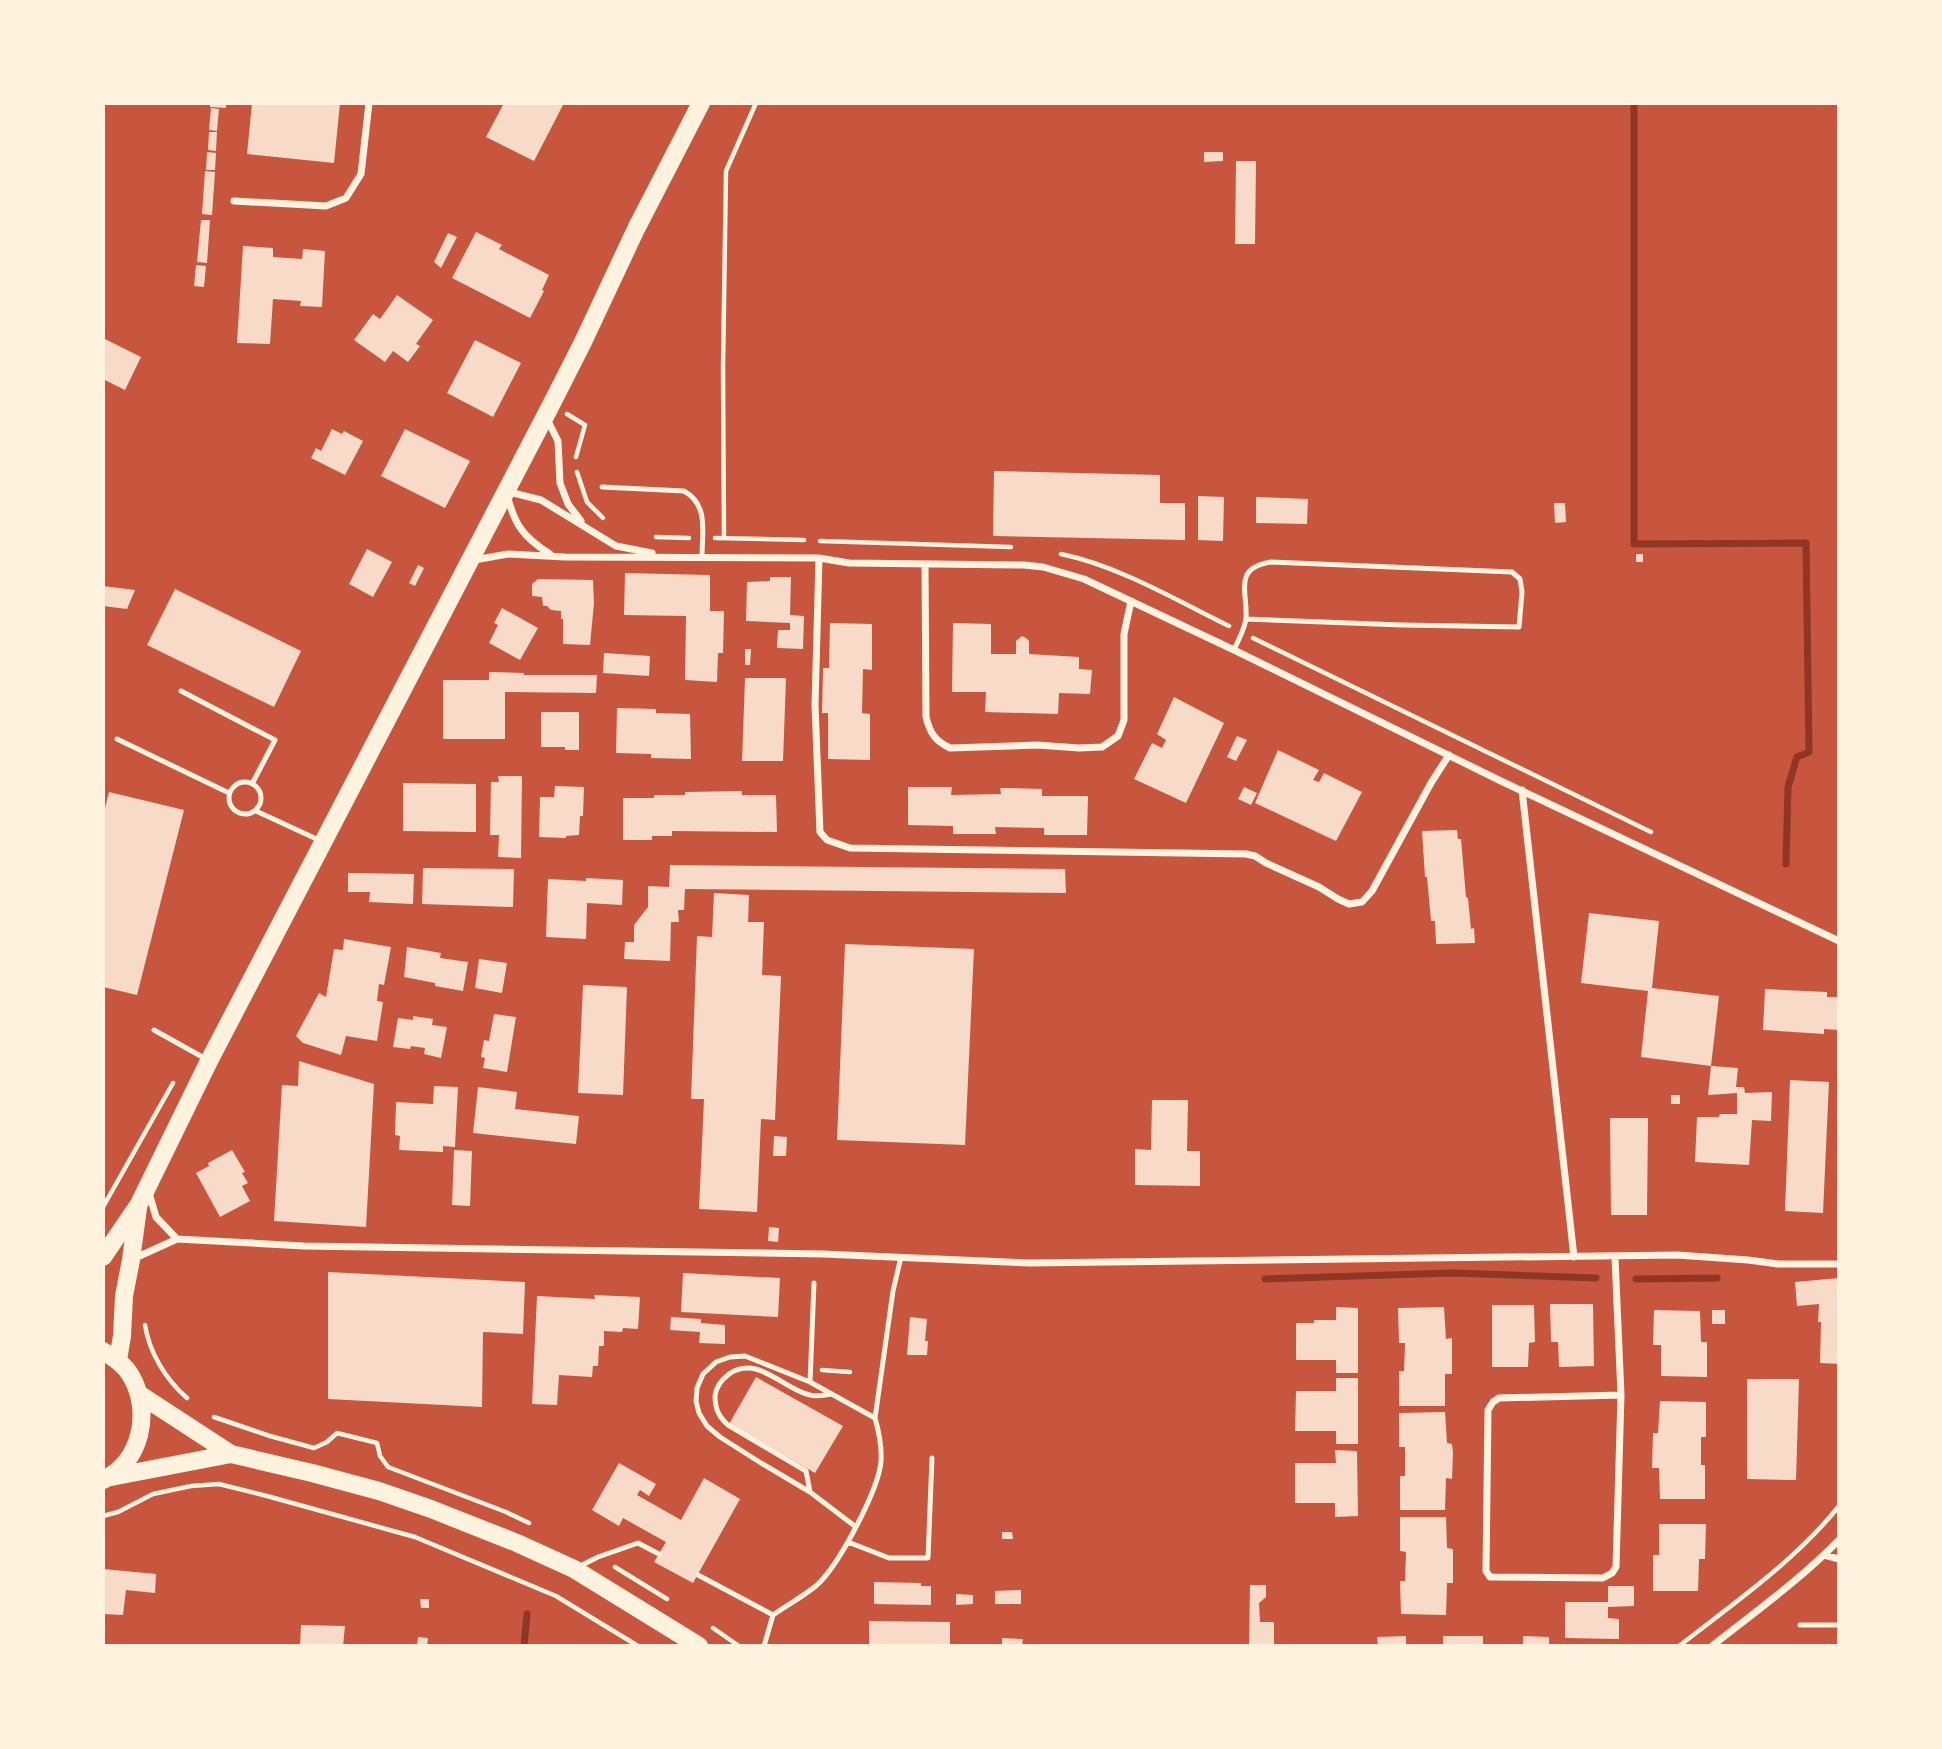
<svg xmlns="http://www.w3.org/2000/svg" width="1942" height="1749" font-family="'Nunito Sans',sans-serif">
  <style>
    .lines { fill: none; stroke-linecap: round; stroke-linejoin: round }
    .stream { stroke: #8f3625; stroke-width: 7 }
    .building { fill: #f7dbc8 }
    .path { stroke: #fff3e0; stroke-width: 4.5 }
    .service { stroke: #fff3e0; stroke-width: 5 }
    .minor { stroke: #fff3e0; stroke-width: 7 }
    .primary { stroke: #fff3e0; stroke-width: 18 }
  </style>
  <rect width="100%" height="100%" fill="#c8553d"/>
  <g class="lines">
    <!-- stream -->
    <path class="stream" d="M1634,103V544L1806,543L1809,752L1797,757L1788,787L1786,864
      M1265,1279L1452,1273L1596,1278
      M1636,1279L1717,1278
      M524,1646L527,1614"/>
  </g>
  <!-- building -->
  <path class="building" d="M210,103H226V108L210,107Z
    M252,103H340L334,163L247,154Z
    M504,103H564L534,161L486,137Z
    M211,108L219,109L217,131L209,130Z
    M209,132H217L216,151L208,150Z
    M207,152L216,153L215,170H206Z
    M1204,152H1223V161L1204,162Z
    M1236,161H1256L1255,244H1235Z
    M205,171L215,172L212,215L202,214Z
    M201,220H210L207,263L197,262Z
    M476,232L502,245L499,249L549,275L542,290L544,291L530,318L452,278Z
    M448,233L457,237L441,268L434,262Z
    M243,246L273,248V257L302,259L303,249L325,251L322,307L300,306L301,301L273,299L270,344L237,343Z
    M196,265L206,266L204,287L194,286Z
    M397,295L433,320L416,344L420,346L408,362L393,351L385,362L354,340L373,314L380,319Z
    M103,338L141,357L125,390L103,379Z
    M475,340L521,363L493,417L447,393Z
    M332,429L342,434L344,431L363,441L345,475L311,458L316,448L321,451Z
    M405,429L470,461L445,508L381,476Z
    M994,471L1160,475V503H1185V540L993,536Z
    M1198,496L1224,497L1223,541L1198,540Z
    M1256,497L1308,499L1307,524L1256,523Z
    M1554,503H1565L1566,522L1555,523Z
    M367,549L392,562L373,597L349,584Z
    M1636,554H1643V562H1636Z
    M418,565L424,568L415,586L409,583Z
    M625,573L710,575V611H724L723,653H718L717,682L685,680L686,616L624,615Z
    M770,577H791L790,615L804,616L803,649L777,648L778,630H790V623L746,621L747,582L770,581Z
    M538,579L593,580L594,603L590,645L563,644V619H561V611L551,610L547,606H543L542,597L532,596V584Z
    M103,586L135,590L127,609L103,606Z
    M175,589L301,651L274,707L147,645Z
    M502,608L538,628L520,660L489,643L498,625L494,623Z
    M830,623L872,624V670L863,669L862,713L870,714V760L828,759V713H822L823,668H829Z
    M953,623L991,624V654H1016V641L1022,636L1026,638L1029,641V654L1079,657V669L1092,670L1090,694L1059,693L1058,714L985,712L986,692H952Z
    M745,649H751L750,665H745Z
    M604,653L650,656L649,676L603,673Z
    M489,672L524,673V675H597L596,693L505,692V739H443V680H489Z
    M745,678H786L783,761H742Z
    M1174,697L1224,723L1186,803L1134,779L1152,743L1162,748L1166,740L1157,734Z
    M617,708L656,709V713L690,714L691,759L651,758V754L616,753Z
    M541,712H579V750H565V747H541Z
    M1237,736L1247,740L1236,761L1227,757Z
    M1278,750L1319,770L1313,780L1319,782L1324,773L1362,792L1336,841L1255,803Z
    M498,776H522L521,858L498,857L499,835H490L491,782H499Z
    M403,783L476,784V832L403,831Z
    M555,786L584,787L583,816H580L579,835L566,836V838L539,837L540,797H554Z
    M908,787H952L951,795L1001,794L1000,788H1004L1042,789V796H1088L1087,835H1044V828L995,827L996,834H953V826L908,825Z
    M1244,787L1257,793L1251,805L1238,799Z
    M742,791V795H776L777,832L672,831V836H652V840H623V798H654V795H685V792Z
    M109,792L184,810L137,995L103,987V816Z
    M1457,830L1458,839H1461L1466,897L1468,898L1471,929L1474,928L1475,943L1436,944L1435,921H1431L1427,877H1425L1422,831Z
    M670,865L1065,869L1066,893L685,889L684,910H678L679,922H671L670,961L624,959L625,942H634V925L648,907V886L669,887Z
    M423,868L514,869L513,907L422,904Z
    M348,873L414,874L413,904L369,902L370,892H348Z
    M586,878L623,880L622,905L587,903L586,939L546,937L548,879L586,881Z
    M714,893L749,895L748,922H764L762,975L781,976L775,1120L761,1119L757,1212L699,1209L704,1099H691L697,936L712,937Z
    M1589,913L1659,921L1652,988L1719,996L1711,1066L1738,1068L1736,1087H1744L1745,1093L1772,1092L1771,1121L1752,1120L1749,1165L1695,1162L1697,1117H1719L1720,1114H1737V1093L1708,1095L1711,1066L1641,1057L1648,991L1581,983Z
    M344,939L391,947L384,985L379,984L377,1001L383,1002L377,1041L346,1036L341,1055L303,1043L296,1036L319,993L326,997L334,949L343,950Z
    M845,944L974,949L965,1145L837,1140Z
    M407,947L441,953L440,958L468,962L463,991L435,986V983L404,977Z
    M479,959L507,963L502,993L475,988Z
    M583,985L627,987L623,1095L578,1093Z
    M1765,989L1827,992V997H1839V1030L1824,1029V1034L1763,1030Z
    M494,1014L516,1017L507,1072L483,1068L485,1058L481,1057L484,1040L489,1041Z
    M413,1016L433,1019L432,1025L447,1027L441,1058L424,1054L425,1048L411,1046L410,1049L393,1047L398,1018L413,1020Z
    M299,1061L374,1084L366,1227L274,1221L282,1085L298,1086Z
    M1790,1080L1829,1082L1823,1213L1785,1211Z
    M434,1086L458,1087L455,1147L443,1146V1152L399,1150L400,1136L395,1135L396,1102L433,1104Z
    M478,1087L517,1092L515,1109L579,1116L576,1144L473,1133Z
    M1671,1095H1680V1104H1671Z
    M1152,1100H1188L1187,1151H1200V1186L1135,1185V1149L1151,1150Z
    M1610,1118H1648L1647,1215H1611Z
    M774,1136L787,1137L786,1156H773Z
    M232,1150L245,1172L242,1173L248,1183L242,1186L250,1201L220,1217L196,1173L209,1166L208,1163Z
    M454,1150L472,1151L470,1206L452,1205Z
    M769,1227L779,1228L778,1242L768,1241Z
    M328,1272L525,1282L523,1334L483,1332L482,1407L328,1399Z
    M683,1273L780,1278L778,1317L681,1312Z
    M1839,1278V1364L1820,1363L1821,1322H1818L1819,1304L1797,1306L1795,1282Z
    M594,1295L640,1297L638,1329L623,1328L622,1332L604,1331V1346H599L598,1366H593L592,1377L559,1375L557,1405L532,1404L537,1296L595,1299Z
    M1550,1304H1593L1594,1366L1559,1367L1558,1342H1551Z
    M1492,1305H1534L1535,1342L1529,1343L1528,1367H1492Z
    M1336,1307L1358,1308V1373H1336V1360H1296V1323H1314V1320H1336Z
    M1444,1307L1446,1339L1452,1338V1374H1445V1406H1399V1371H1404L1405,1343H1399L1398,1308Z
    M1654,1310L1700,1311L1701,1342H1707V1377L1661,1376V1345H1653Z
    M1712,1310H1725V1324H1712Z
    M671,1317L701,1319V1323L725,1325V1344L699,1343L700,1332L670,1330Z
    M910,1317L927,1319L925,1341H928L927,1355H907Z
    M756,1377L843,1426L815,1473L729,1424Z
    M1336,1378H1358V1444H1336V1431H1295L1296,1391H1336Z
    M1747,1379H1799L1796,1480L1747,1479Z
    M1660,1401L1706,1402V1437H1701V1465H1705V1499H1660L1659,1468H1652L1653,1433H1658Z
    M1445,1412L1447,1443L1452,1444L1453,1453L1452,1479L1446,1478L1445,1510H1400V1476H1405V1447H1399V1413Z
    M1335,1450L1357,1451L1358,1516L1335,1517V1503H1295V1463H1336Z
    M619,1463L656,1484L649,1496L640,1490L637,1495L681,1520L704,1478L740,1499L693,1583L654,1562L666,1542L623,1518L619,1526L592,1510Z
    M1400,1517H1446L1447,1548L1453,1549V1583H1447L1446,1615L1401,1614L1400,1581H1405L1406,1552L1400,1551Z
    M1659,1524H1706L1705,1559H1699L1698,1591H1653V1555H1659Z
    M1002,1532H1012L1013,1539H1002Z
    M103,1569L156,1574L155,1593L126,1590L123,1615L103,1614Z
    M874,1582L921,1583V1586H931V1605L874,1604Z
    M1250,1585H1266V1597L1259,1603L1260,1622H1274V1646H1249Z
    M1608,1586H1634V1606L1608,1607V1618L1619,1619V1639L1565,1638V1602H1608Z
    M1021,1590V1604H995V1591Z
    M956,1594L973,1595V1604L956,1605Z
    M420,1599H429V1608H421Z
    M869,1621L950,1622V1646H869Z
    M301,1625L345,1626L343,1646H300Z
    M1406,1636V1646H1378L1377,1637Z
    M1443,1636H1483V1646H1443Z
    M1523,1636L1549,1637V1646H1523Z
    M418,1637L428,1638L427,1646H417Z
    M1002,1638L1023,1639L1022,1646H1002Z"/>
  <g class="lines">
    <!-- path -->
    <path class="path" d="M567,414L585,425L576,457
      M577,472L587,502L603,518
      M656,537L689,538
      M715,538L804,540
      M724,538L723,369L726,171L756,103
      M820,541L1011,547
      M1061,554C1119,566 1176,600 1229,626
      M1253,638L1651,832
      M103,1207L173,1083
      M145,1325C149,1352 166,1380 187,1398
      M822,1370L850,1372
      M214,1417L270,1436L314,1448L327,1442L337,1433L377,1443L380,1456L388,1467L506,1512L529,1523
      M103,1516L118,1512L153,1494L191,1486L219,1484L267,1496L415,1537L556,1596L638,1646
      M615,1567L667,1599
      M713,1628L739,1646
      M1679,1646C1734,1603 1795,1561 1839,1506"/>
    <!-- service -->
    <path class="service" d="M602,487L684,491C709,505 702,532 702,557
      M1234,650C1238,640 1245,629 1246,618C1248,593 1232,568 1271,562L1512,572L1520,579L1522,592L1519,627L1402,625L1246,619
      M181,691L275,740L252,784
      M117,739L229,793
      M229 798a16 16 0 1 1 32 0a16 16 0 1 1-32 0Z
      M256,811L321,841
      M154,1030L206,1059
      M810,1382L814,1283
      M875,1418L893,1291L901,1257
      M810,1492L806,1471L728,1425C719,1417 715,1409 715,1396C716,1387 721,1380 729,1374C758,1354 784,1390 810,1395C816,1397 825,1395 832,1394
      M848,1542L889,1558H928L932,1458
      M578,1567L598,1557L638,1543L659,1554
      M698,1575L773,1615L764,1646
      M773,1615C787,1605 804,1596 817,1585C839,1565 879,1489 881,1461C882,1445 879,1432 875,1418L810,1382L745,1356L730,1357L716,1362L703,1374L697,1388L696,1401L699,1413L707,1426L720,1437L761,1463L810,1492L856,1527
      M1800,1625H1839"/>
    <!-- minor -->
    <path class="minor" d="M234,201L326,206L346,198L361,174L369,103
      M547,419L558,441L560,483L568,504L581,521
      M550,554C521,536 514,523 506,491L541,500L616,546L652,553
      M819,558L815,705L820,832L827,840L850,848L1246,854L1255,856L1266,863L1319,887L1338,899L1349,904L1362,902L1372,891L1431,783L1449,755
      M474,560L508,554L565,557L819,558L849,563L1024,565L1043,567L1084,579L1234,650L1503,782L1839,941
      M925,564L926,717C930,733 935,741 950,748L1037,745L1079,748L1102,747L1118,736L1124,720V634L1131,601
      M1522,790L1574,1257
      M149,1193L156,1217L177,1239
      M1615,1257L1621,1395L1616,1567L1612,1573L1603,1578L1490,1577L1486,1571L1488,1410L1493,1402L1499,1398L1621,1395
      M133,1259L177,1239L304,1246L823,1254L1030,1263L1677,1255L1748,1260L1778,1264H1839
      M1824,1555L1839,1559
      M1712,1646C1755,1612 1801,1579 1839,1540"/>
    <!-- primary -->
    <path class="primary" d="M103,1257L139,1204L209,1061L551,405L583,342L636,229L701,103
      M103,1351C114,1358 125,1365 131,1376C152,1412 141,1462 103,1480
      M118,1360L122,1336L124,1296L131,1260L138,1208
      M139,1394L231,1454L312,1473L379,1491L431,1509L517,1543L574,1569L699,1646
      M111,1477L231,1454"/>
  </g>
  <!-- border -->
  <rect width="1942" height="1749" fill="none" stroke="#fff3e0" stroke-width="210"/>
</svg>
